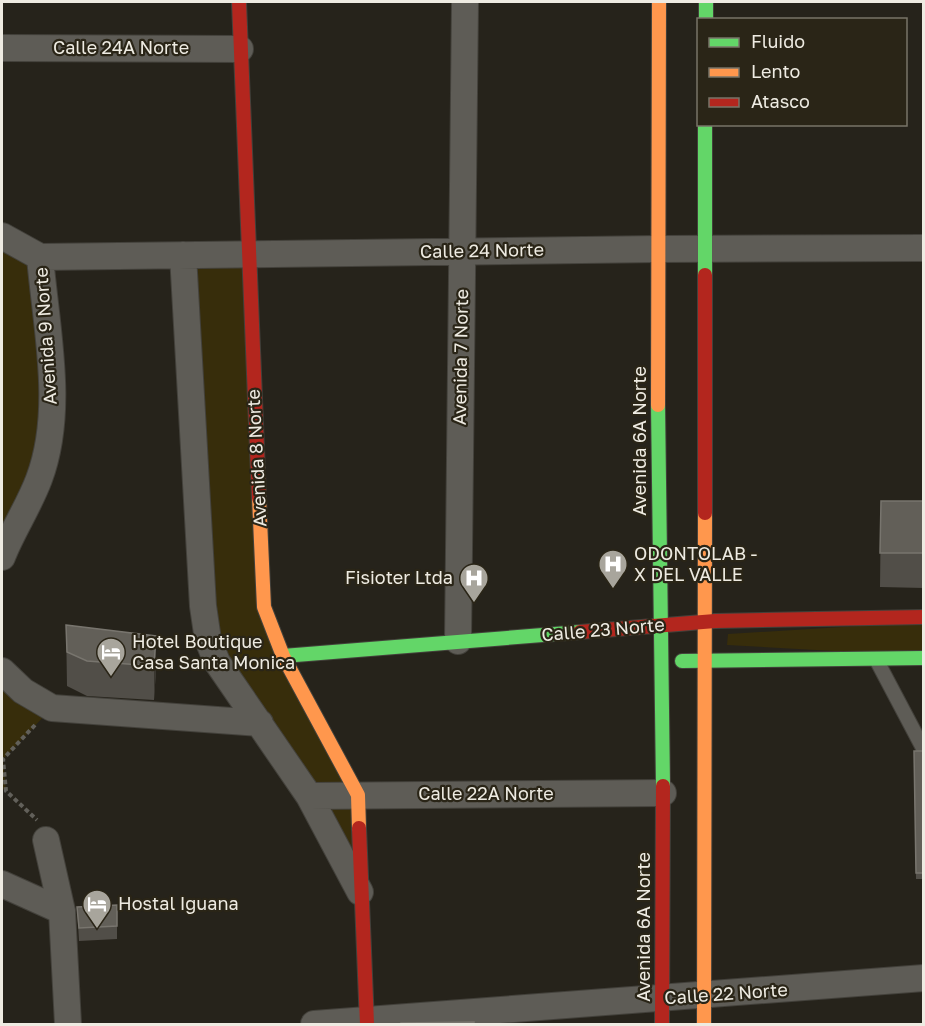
<svg xmlns="http://www.w3.org/2000/svg" width="925" height="1026" font-family="'Golos Text',sans-serif">
  <style>
    .green { fill: #372d0b }
    .lines { fill: none; stroke-linecap: round; stroke-linejoin: round }
    .lane-casing { stroke: #43413b; stroke-width: 16 }
    .street-casing { stroke: #43413b; stroke-width: 28 }
    .fast-casing { stroke: #43413b; stroke-width: 16 }
    .slow-casing { stroke: #43413b; stroke-width: 16 }
    .jam-casing { stroke: #43413b; stroke-width: 16 }
    .path { stroke: #62605a; stroke-width: 4; stroke-dasharray: 4.5 3; stroke-linecap: butt }
    .lane { stroke: #5e5c56; stroke-width: 14 }
    .street { stroke: #5e5c56; stroke-width: 26 }
    .fast { stroke: #63d668; stroke-width: 14 }
    .slow { stroke: #ff974d; stroke-width: 14 }
    .jam { stroke: #b3261e; stroke-width: 14 }
    .wall { fill: #514e48 }
    .shaded-wall { fill: #39362f }
    .building { fill: #625f58; stroke: #78756e; stroke-width: 1.5 }
    .labels { text-anchor: middle; stroke-width: 4.5; stroke-linejoin: round; paint-order: stroke }
    .street-label { font-size: 18px; fill: #eeebe2; stroke: #2a2517 }
    .poi-label { font-size: 18px; fill: #eeebe2; stroke: #2a2517; text-anchor: start }
  </style>
  <rect width="100%" height="100%" fill="#26231b"/>
  <!-- green -->
  <path class="green" d="M2,236L40,257L51,417L2,557Z
    M247,254L264,607L358,795L360,893L217,662L183,255Z
    M923,622V656L727,645L728,634Z
    M2,671L52,708L3,759L6,791L2,788Z"/>
  <g class="lines">
    <!-- lane casing -->
    <g class="lane-casing">
      <path id="lane" d="M877,661L924,750"/>
    </g>
    <!-- street casing -->
    <g class="street-casing">
      <path id="street" d="M2,48L240,49
        M2,236L40,257L658,249L924,248
        M183,255L203,606L208,640L217,662L309,796L360,892
        M2,557C12,531 29,506 39,479C65,410 46,328 40,257
        M458,641L465,2
        M2,671L23,691L52,708L260,723
        M309,796L663,793
        M46,840L62,911L68,1024
        M2,884L62,911
        M314,1024L924,978"/>
    </g>
    <!-- fast casing -->
    <g class="fast-casing">
      <path id="fast" d="M706,2V20
        M705,275V124
        M658,405L663,786
        M283,656L580,632
        M682,661L924,658"/>
    </g>
    <!-- slow casing -->
    <g class="slow-casing">
      <path id="slow" d="M658,405L659,2
        M259,498L264,607L283,656L358,795L359,828
        M704,1024L705,513"/>
    </g>
    <!-- jam casing -->
    <g class="jam-casing">
      <path id="jam" d="M239,2L259,498
        M705,513V275
        M580,632L715,621L924,617
        M359,828L367,1024
        M662,1024L663,786"/>
    </g>
    <!-- path -->
    <path class="path" d="M35,725L3,759L6,791L37,820"/>
    <!-- lane -->
    <use href="#lane" class="lane"/>
    <!-- street -->
    <use href="#street" class="street"/>
    <!-- fast -->
    <use href="#fast" class="fast"/>
    <!-- slow -->
    <use href="#slow" class="slow"/>
    <!-- jam -->
    <use href="#jam" class="jam"/>
  </g>
  <!-- wall -->
  <path class="wall" d="M881,501H924V588L880,587Z
    M66,625L156,636V670L154,700L87,696L67,686Z
    M914,751H924V879H916Z
    M117,905V939L79,941L77,907Z"/>
  <!-- shaded-wall -->
  <path class="shaded-wall" d="M156,636V670L154,700V666Z"/>
  <!-- building -->
  <path class="building" d="M881,501H924V553H880Z
    M66,625L156,636L154,666L87,661L67,652Z
    M914,751H924V873H916Z
    M117,905V926L79,928L77,907Z
    M474,1022V1024H401V1023Z"/>
  <!-- icons -->
  <defs>
    <g id="hospital-pin" transform="scale(1.5)"><path d="M0 17L-7.5 6A9.5 9.5 0 1 1 7.5 6Z" fill="#a8a59c" stroke="#2a2517"/><path d="M-5-5h3v3.5h4V-5h3V5h-3V1.5h-4V5h-3Z" fill="#fff"/></g>
    <g id="hotel-pin" transform="scale(1.5)"><path d="M0 17L-7.5 6A9.5 9.5 0 1 1 7.5 6Z" fill="#a8a59c" stroke="#2a2517"/><path d="M-6-4.5h1.5V1H6V5H4.5V3h-9V5H-6ZM-4 0a1.8 1.8 0 1 1 3.6 0ZM.5 0V-2.5h3Q6-2.5 6 0Z" fill="#fff"/></g>
  </defs>
  <g fill-rule="evenodd">
    <use href="#hospital-pin" x="613" y="564"/>
    <use href="#hospital-pin" x="474" y="578"/>
    <use href="#hotel-pin" x="111" y="652"/>
    <use href="#hotel-pin" x="97" y="904"/>
  </g>
  <g class="labels">
    <!-- street labels -->
    <g class="street-label">
      <text x="121" y="54">Calle 24A Norte</text>
      <text transform="translate(482 251) rotate(-1)" y="6">Calle 24 Norte</text>
      <text transform="translate(46 336) rotate(-94)" y="6">Avenida 9 Norte</text>
      <text transform="translate(461 357) rotate(-89)" y="6">Avenida 7 Norte</text>
      <text transform="translate(640 441) rotate(-90)" y="6">Avenida 6A Norte</text>
      <text transform="translate(257 458) rotate(-93)" y="6">Avenida 8 Norte</text>
      <text transform="translate(603 630) rotate(-5)" y="6">Calle 23 Norte</text>
      <text x="486" y="800">Calle 22A Norte</text>
      <text transform="translate(644 927) rotate(-90)" y="6">Avenida 6A Norte</text>
      <text transform="translate(726 994) rotate(-4)" y="6">Calle 22 Norte</text>
    </g>
    <!-- poi labels -->
    <g class="poi-label">
      <text x="634" y="560">ODONTOLAB -<tspan x="634" dy="21">X DEL VALLE</tspan></text>
      <text x="453" y="584" text-anchor="end">Fisioter Ltda</text>
      <text x="132" y="648">Hotel Boutique<tspan x="132" dy="21">Casa Santa Monica</tspan></text>
      <text x="118" y="910">Hostal Iguana</text>
    </g>
  </g>
  <!-- border -->
  <rect width="925" height="1026" fill="none" stroke="#eeebe2" stroke-width="6"/>
  <!-- legend -->
  <rect x="697" y="18" width="210" height="108" fill="#2a2517" stroke="#787468" stroke-width="1.5"/>
  <rect x="709" y="38" width="30" height="9" fill="#63d668" stroke="#787468" stroke-width="1.5"/>
  <text x="751" y="48" font-size="18" fill="#eeebe2">Fluido</text>
  <rect x="709" y="68" width="30" height="9" fill="#ff974d" stroke="#787468" stroke-width="1.5"/>
  <text x="751" y="78" font-size="18" fill="#eeebe2">Lento</text>
  <rect x="709" y="98" width="30" height="9" fill="#b3261e" stroke="#787468" stroke-width="1.5"/>
  <text x="751" y="108" font-size="18" fill="#eeebe2">Atasco</text>
</svg>
